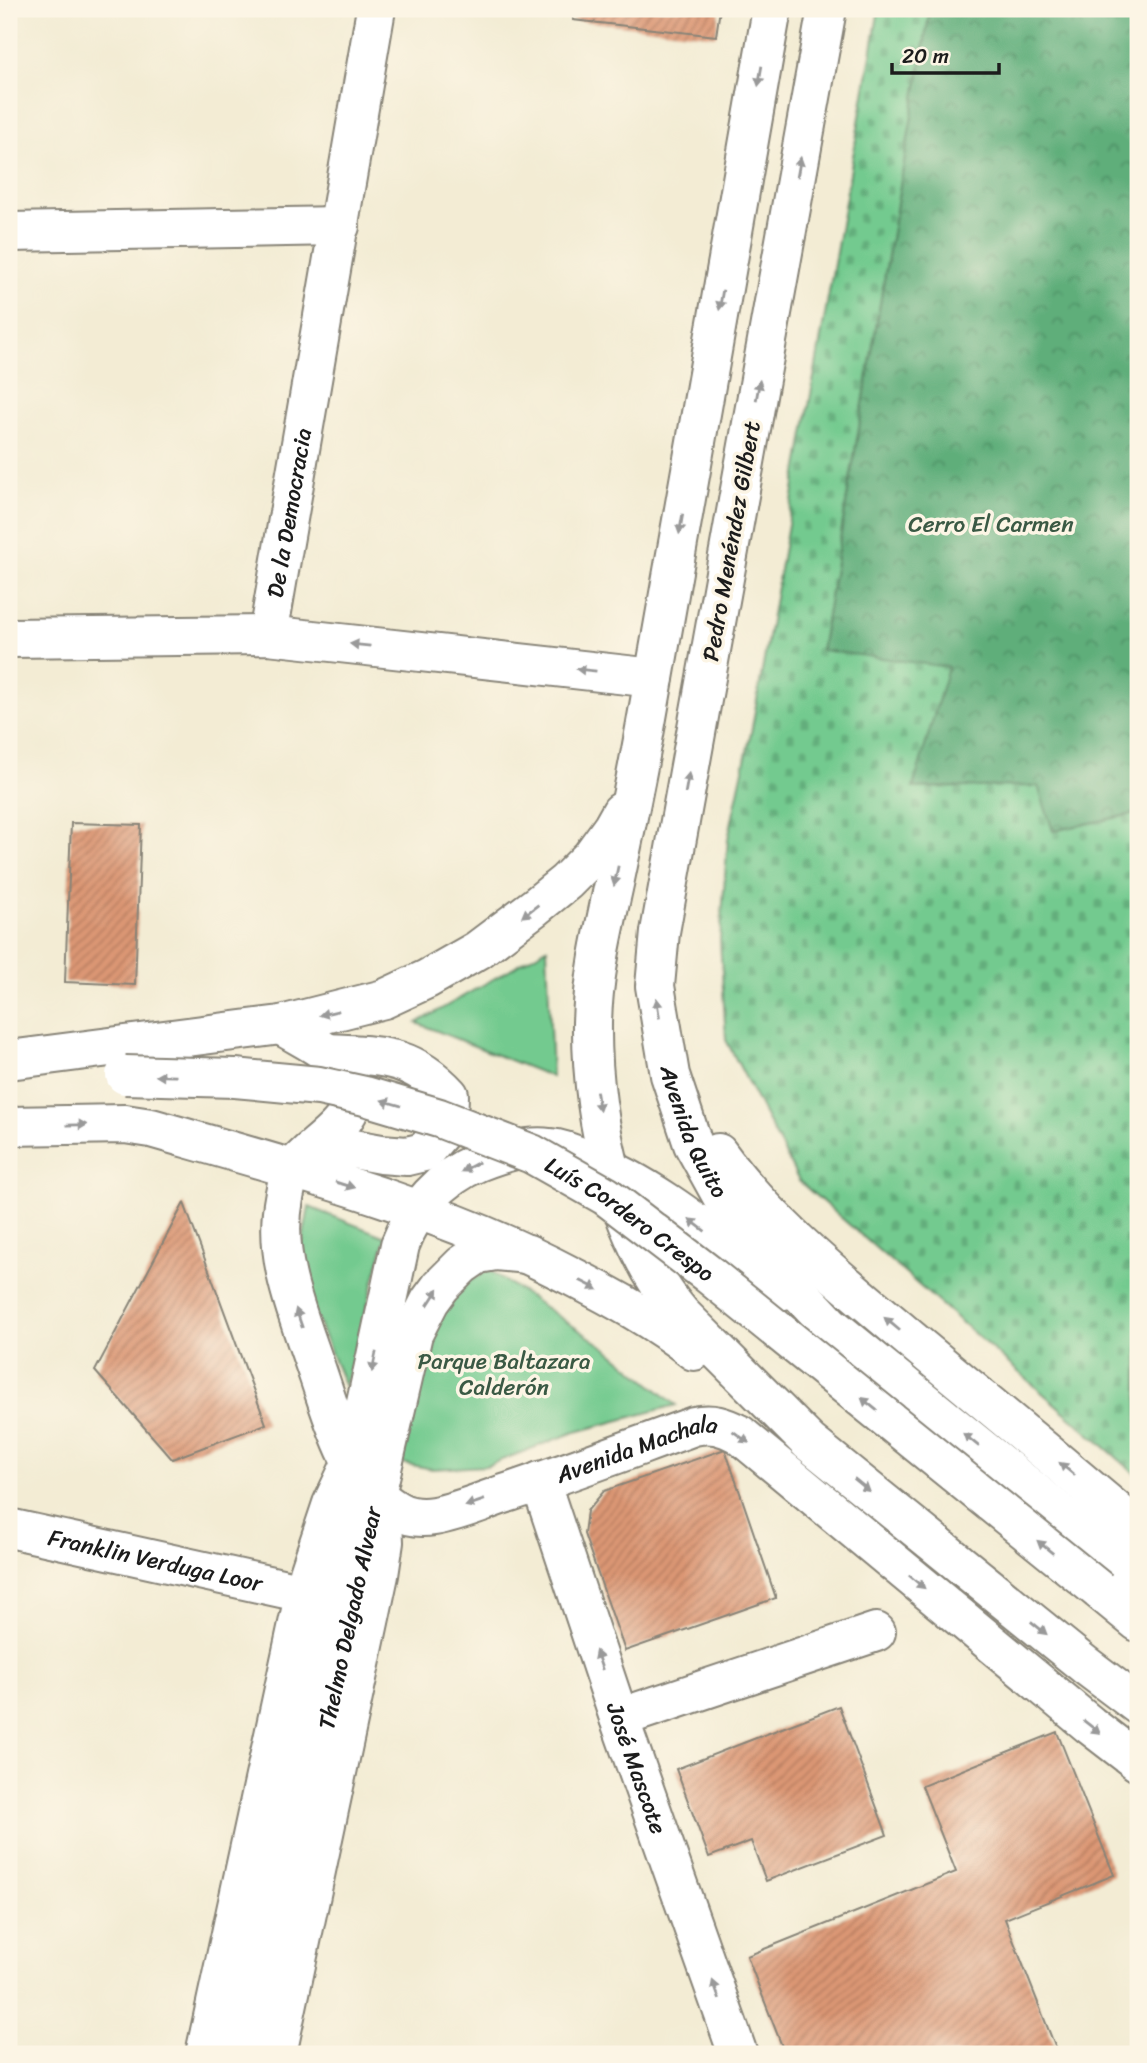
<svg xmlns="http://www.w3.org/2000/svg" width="1147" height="2063" font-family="Sriracha,sans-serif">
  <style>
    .green { fill: #73ca8f; stroke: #487356; stroke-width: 2 }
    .forest { fill: url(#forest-crowns); stroke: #3d654b; stroke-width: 2 }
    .cemetery { fill: url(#cemetery-stones); stroke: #487356; stroke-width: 2 }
    .building { fill: url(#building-hatch) }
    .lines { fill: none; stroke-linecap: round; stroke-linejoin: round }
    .minor-casing { stroke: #888478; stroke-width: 42 }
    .major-casing { stroke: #888478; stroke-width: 42 }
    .minor { stroke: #fff; stroke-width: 38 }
    .major { stroke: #fff; stroke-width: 38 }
    .major-bridge-casing { stroke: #888478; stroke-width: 42; stroke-linecap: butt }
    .major-bridge { stroke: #fff; stroke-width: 38 }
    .oneway { fill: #999 }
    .labels { text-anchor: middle; stroke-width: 7; stroke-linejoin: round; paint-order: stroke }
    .street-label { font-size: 23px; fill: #1c1c1c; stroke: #fcf5e5 }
    .park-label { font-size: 23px; fill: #3a5944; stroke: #fcf5e5 }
  </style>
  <defs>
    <pattern id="forest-crowns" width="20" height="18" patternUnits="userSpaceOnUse" patternTransform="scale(1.75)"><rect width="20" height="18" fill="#5eae7a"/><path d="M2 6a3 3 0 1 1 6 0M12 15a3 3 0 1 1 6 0" fill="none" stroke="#4d8d63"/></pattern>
    <pattern id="cemetery-stones" width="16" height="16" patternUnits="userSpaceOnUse" patternTransform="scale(1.75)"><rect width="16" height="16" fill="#73ca8f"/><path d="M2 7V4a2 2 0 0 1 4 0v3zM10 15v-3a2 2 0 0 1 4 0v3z" fill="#63ad7b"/></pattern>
    <pattern id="building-hatch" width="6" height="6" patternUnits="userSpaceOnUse" patternTransform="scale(1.75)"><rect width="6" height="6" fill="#dc9774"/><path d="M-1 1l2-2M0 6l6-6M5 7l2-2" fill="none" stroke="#b27a5e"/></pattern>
  </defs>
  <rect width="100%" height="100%" fill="#fcf5e5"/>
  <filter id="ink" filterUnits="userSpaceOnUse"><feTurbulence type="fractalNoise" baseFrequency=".0143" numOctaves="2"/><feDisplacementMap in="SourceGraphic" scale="14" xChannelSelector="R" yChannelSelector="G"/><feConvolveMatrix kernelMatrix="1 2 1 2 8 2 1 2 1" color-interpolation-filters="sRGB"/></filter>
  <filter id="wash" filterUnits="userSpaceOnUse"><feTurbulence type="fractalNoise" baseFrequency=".00686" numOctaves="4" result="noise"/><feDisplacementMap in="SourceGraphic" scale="28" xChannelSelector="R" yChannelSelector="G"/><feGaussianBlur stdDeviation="1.57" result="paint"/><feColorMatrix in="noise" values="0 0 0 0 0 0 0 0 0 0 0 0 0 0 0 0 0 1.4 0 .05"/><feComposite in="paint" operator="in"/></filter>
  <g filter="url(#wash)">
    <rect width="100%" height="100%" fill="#f3ecd4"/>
    <!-- green -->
    <path class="green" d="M547,948L552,1077L417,1023Z
      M309,1207L386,1237L345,1387L297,1271Z
      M489,1270L609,1350L676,1405L572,1433L486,1466L432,1469L402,1463L431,1329L463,1285Z"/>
    <!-- forest -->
    <path class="forest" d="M930,9H1138V813L1053,831L1037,786L913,788L821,651Z"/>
    <!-- cemetery -->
    <path class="cemetery" d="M879,9H930L821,650L948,667L913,788L1038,786L1053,831L1138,813V1476L799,1181L726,1040L720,940L728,839L752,728Z"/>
    <g id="blocks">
      <!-- building -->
      <path class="building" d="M574,9H720L716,36L573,20Z
        M71,823L141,825L135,985L65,982Z
        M184,1203L266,1424L172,1459L95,1371Z
        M725,1449L776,1598L625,1651L584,1534L587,1511L604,1491Z
        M839,1706L887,1835L766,1881L751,1841L709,1857L676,1769Z
        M1057,1732L1114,1875L1005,1919L1058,2054H785L747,1956L956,1872L922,1786Z"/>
    </g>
  </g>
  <g filter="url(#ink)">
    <use href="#blocks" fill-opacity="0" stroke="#888478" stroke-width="2"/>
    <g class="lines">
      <!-- minor casing -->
      <g class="minor-casing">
        <g id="minor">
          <path d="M9,232L340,226"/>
          <path id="s1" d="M268,635L376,9"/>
          <path d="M9,638L268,635L654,678"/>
          <path d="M321,1143L381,1154L407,1156L424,1152L448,1124L449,1095C410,1053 380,1056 327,1053"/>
          <path id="s2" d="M540,1481L619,1718L738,2054"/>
          <path id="s3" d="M9,1528L304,1593"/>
          <path d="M619,1718L876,1632"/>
          <path d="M226,2054L400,1245C414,1208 441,1178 478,1162C501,1153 525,1145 550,1148C562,1149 574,1154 585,1159C659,1187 721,1243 784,1290"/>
          <path id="s4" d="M256,2054L376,1495L413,1334L430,1301L441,1286L462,1265L478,1254L496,1251L528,1254"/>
        </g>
      </g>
      <!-- major casing -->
      <g class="major-casing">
        <g id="major">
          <path d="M772,9C731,243 690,478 648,712C638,770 626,827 614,884C604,930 593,976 592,1023C591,1120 618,1239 681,1314L809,1442L1085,1665L1138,1705"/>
          <path id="s5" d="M827,9L660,932L655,986L670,1075L693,1144L735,1220L766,1257L830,1325L1138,1576"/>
          <path id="s6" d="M281,1025C304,1040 344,1055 351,1085C360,1124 313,1142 294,1168C288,1175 286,1188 284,1198C272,1260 300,1319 319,1377C335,1424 351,1486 398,1511C409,1517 422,1518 434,1516C459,1512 485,1500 510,1492C572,1471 633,1448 694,1426C712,1422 723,1426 739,1434L1090,1725L1138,1762"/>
          <path d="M9,1060L281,1025L384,999L427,979L478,950L535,907L566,882L591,857L612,828L621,812"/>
          <path d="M9,1126L125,1124L151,1128C294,1169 439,1207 571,1276C614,1298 656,1321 694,1351"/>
          <path d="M718,1153C770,1225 842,1281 909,1338C985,1401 1062,1465 1138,1529"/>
          <path d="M1099,1590L1138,1622"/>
          <path d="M205,2054L309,1573L332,1504L352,1462"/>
          <path d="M277,2054L379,1575L384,1542L382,1500"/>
        </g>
      </g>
      <!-- minor -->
      <use href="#minor" class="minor"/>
      <!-- major -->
      <use href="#major" class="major"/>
      <!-- major-bridge casing -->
      <g class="major-bridge-casing">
        <g id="major-bridge">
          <path id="s7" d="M125,1075L235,1078L319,1086L365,1096L439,1118L532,1154L606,1196L708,1274L1099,1590"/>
        </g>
      </g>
      <!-- major-bridge -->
      <use href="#major-bridge" class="major-bridge"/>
    </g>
    <!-- one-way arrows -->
    <defs><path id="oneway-solid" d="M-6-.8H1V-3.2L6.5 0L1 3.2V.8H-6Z" transform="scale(1.75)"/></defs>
    <g class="oneway">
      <use href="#oneway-solid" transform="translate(760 76) rotate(100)"/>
      <use href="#oneway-solid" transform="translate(799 167) rotate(-80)"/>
      <use href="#oneway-solid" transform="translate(721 300) rotate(100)"/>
      <use href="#oneway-solid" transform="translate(758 390) rotate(-80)"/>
      <use href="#oneway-solid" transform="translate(681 524) rotate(100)"/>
      <use href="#oneway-solid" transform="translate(360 645) rotate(-174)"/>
      <use href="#oneway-solid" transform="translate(586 670) rotate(-174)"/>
      <use href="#oneway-solid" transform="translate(687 783) rotate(-80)"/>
      <use href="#oneway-solid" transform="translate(616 876) rotate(102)"/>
      <use href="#oneway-solid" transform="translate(530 911) rotate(143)"/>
      <use href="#oneway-solid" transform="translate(658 1008) rotate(-98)"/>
      <use href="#oneway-solid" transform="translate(329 1013) rotate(167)"/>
      <use href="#oneway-solid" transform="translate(166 1076) rotate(-179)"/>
      <use href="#oneway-solid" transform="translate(598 1101) rotate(81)"/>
      <use href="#oneway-solid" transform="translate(391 1103) rotate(-164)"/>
      <use href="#oneway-solid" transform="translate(77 1125) rotate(-1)"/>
      <use href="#oneway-solid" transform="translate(470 1167) rotate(152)"/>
      <use href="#oneway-solid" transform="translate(345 1185) rotate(17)"/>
      <use href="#oneway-solid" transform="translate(697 1225) rotate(-143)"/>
      <use href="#oneway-solid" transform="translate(589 1285) rotate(27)"/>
      <use href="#oneway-solid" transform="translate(433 1297) rotate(-57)"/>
      <use href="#oneway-solid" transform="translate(299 1318) rotate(-109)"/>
      <use href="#oneway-solid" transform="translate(892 1324) rotate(-140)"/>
      <use href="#oneway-solid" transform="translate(374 1362) rotate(102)"/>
      <use href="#oneway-solid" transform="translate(869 1404) rotate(-141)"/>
      <use href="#oneway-solid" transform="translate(741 1437) rotate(36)"/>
      <use href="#oneway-solid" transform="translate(971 1440) rotate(-141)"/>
      <use href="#oneway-solid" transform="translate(1067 1469) rotate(-140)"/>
      <use href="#oneway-solid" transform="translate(862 1485) rotate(39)"/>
      <use href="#oneway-solid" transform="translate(475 1503) rotate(161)"/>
      <use href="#oneway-solid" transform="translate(1045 1547) rotate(-141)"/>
      <use href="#oneway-solid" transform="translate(917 1582) rotate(40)"/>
      <use href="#oneway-solid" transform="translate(1039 1628) rotate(39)"/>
      <use href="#oneway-solid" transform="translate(599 1660) rotate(-109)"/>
      <use href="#oneway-solid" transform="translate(1092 1727) rotate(38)"/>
      <use href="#oneway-solid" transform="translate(716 1990) rotate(-110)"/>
    </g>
  </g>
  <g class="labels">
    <!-- street labels -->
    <g class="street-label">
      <text dy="8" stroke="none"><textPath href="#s1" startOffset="124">De la Democracia</textPath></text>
      <text transform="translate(731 541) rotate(-80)" y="8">Pedro Menéndez Gilbert</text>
      <text dy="8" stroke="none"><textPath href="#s5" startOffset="1144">Avenida Quito</textPath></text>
      <text dy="8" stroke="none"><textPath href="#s7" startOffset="536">Luís Cordero Crespo</textPath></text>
      <text dy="8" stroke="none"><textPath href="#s6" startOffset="828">Avenida Machala</textPath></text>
      <text dy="8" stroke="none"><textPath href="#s3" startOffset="150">Franklin Verduga Loor</textPath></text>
      <text dy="8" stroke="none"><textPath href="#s4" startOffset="446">Thelmo Delgado Alvear</textPath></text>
      <text dy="8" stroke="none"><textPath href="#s2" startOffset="303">José Mascote</textPath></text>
    </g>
    <!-- park labels -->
    <g class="park-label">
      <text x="991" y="532">Cerro El Carmen</text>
      <text x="504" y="1369">Parque Baltazara<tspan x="504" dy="26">Calderón</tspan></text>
    </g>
  </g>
  <!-- margin -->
  <rect width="1147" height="2063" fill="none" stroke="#fcf5e5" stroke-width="35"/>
  <!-- scale -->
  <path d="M892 63v10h107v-10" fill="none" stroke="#1c1c1c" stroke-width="3.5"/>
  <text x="902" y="63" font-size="21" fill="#1c1c1c" stroke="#fcf5e5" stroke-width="5" paint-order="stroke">20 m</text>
</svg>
